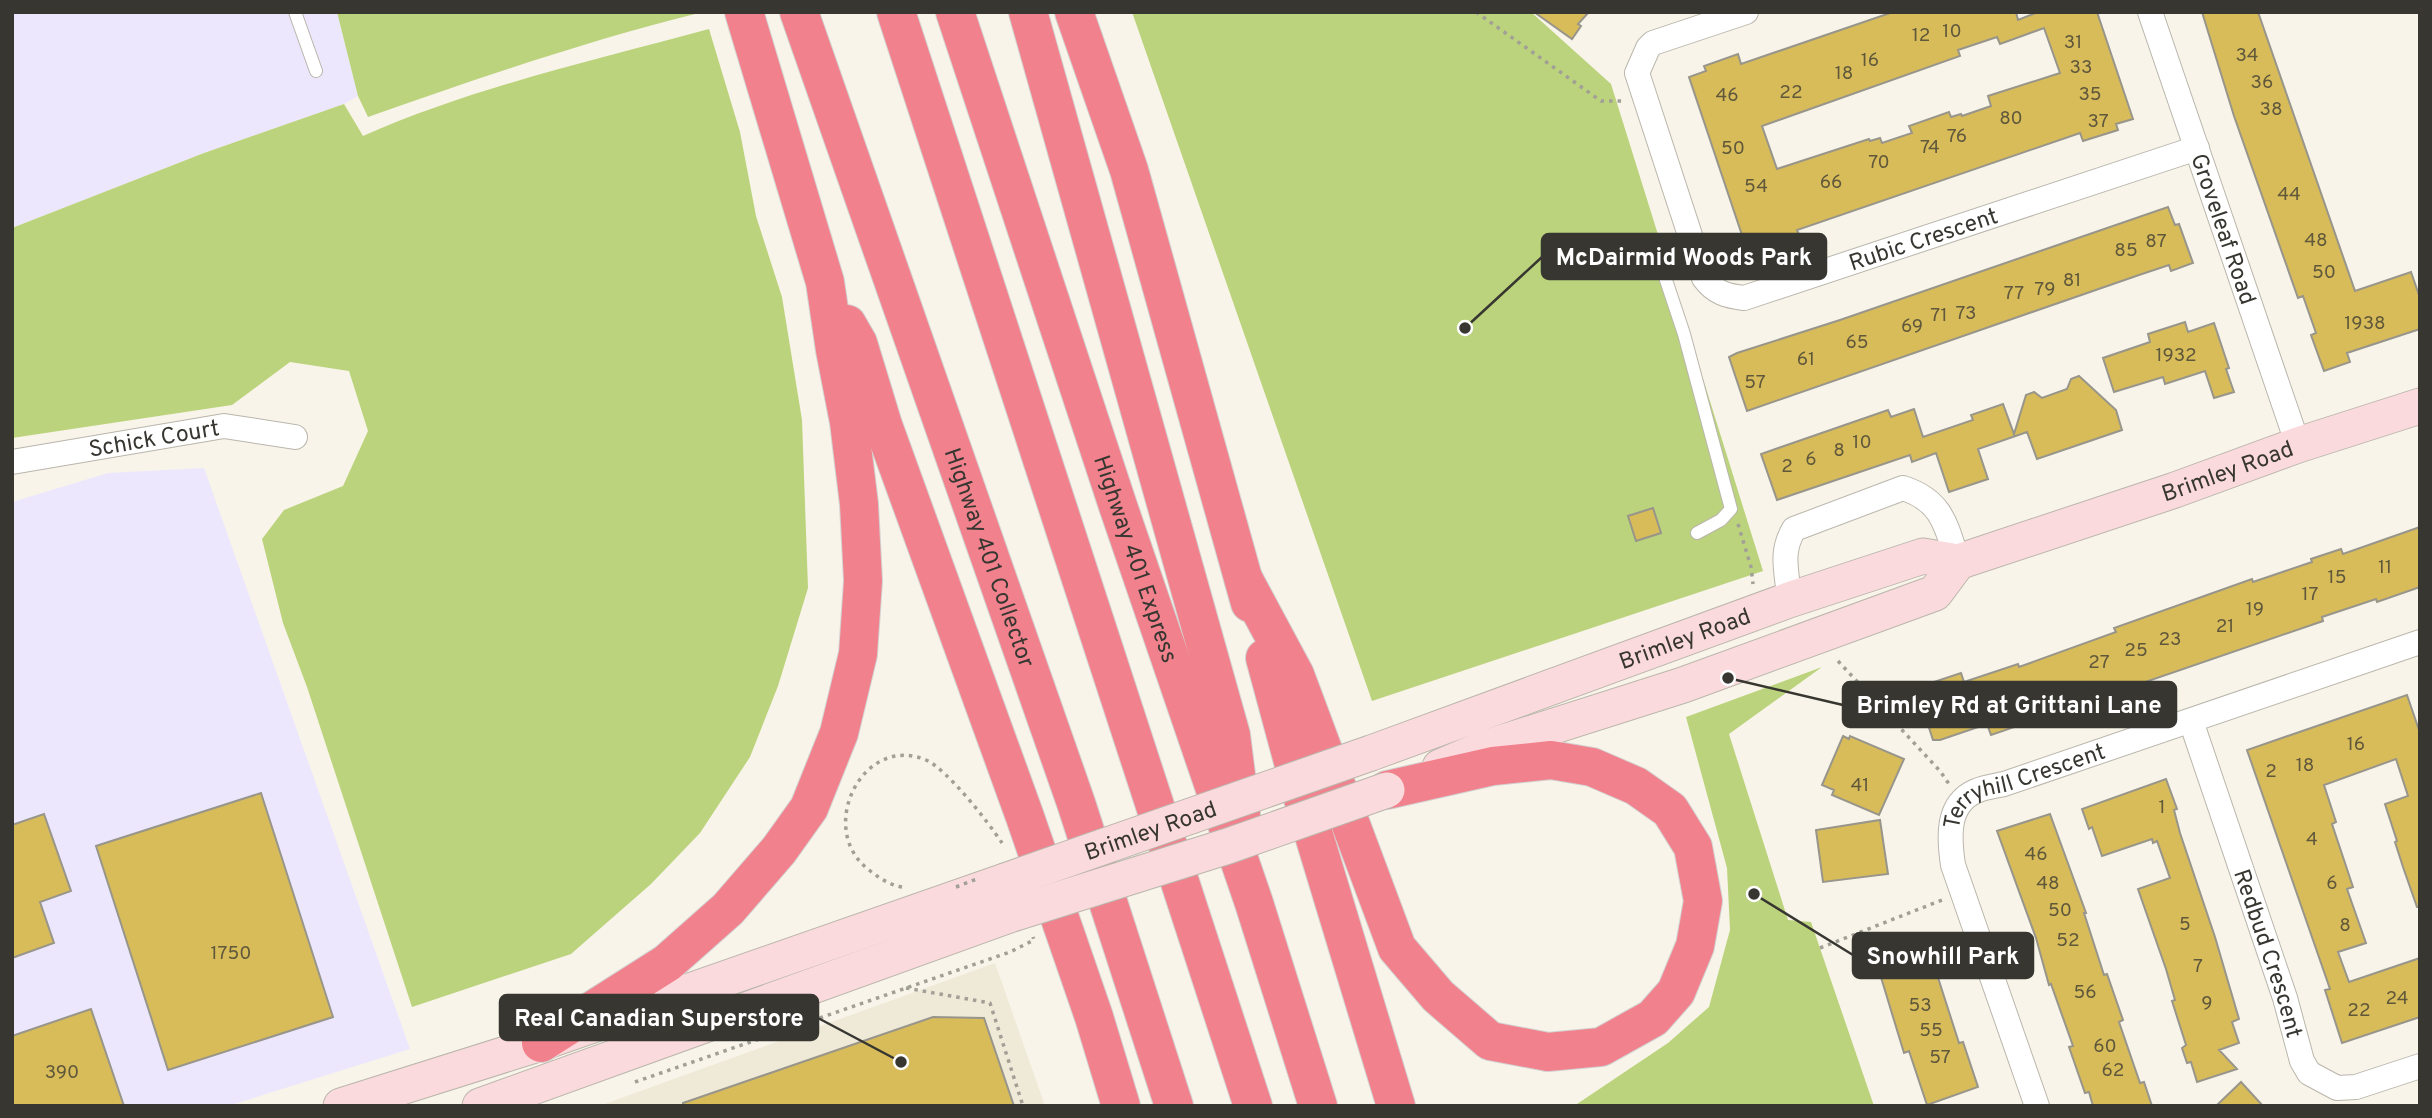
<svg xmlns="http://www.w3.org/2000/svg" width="2432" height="1118" font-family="Overpass,sans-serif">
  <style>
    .built { fill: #efe9d7 }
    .industrial { fill: #ece7fd }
    .green { fill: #bbd37c }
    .building { fill: #d9bc5a; stroke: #98958b; stroke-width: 2; fill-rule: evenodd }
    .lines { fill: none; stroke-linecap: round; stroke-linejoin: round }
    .service-casing { stroke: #bab6ac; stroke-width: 14 }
    .minor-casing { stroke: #bab6ac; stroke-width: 26 }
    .secondary-casing { stroke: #bab6ac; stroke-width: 37 }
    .motorway-casing { stroke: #d3d3d2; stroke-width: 40 }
    .path { stroke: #a19f96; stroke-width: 3.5; stroke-dasharray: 3.5 5; stroke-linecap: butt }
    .service { stroke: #fff; stroke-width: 12 }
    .minor { stroke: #fff; stroke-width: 24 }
    .secondary { stroke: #fbdadd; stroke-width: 35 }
    .motorway { stroke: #f1828d; stroke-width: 38 }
    .secondary-bridge-casing { stroke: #bab6ac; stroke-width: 37; stroke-linecap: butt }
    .path-bridge { stroke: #a19f96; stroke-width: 3.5; stroke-dasharray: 3.5 5; stroke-linecap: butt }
    .secondary-bridge { stroke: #fbdadd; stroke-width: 35 }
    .labels { text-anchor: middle; stroke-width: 5; stroke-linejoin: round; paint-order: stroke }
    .number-label { font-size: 19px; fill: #60583b }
    .street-label { font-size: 23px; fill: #373631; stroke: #fff }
    .leader { fill: none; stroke: #373631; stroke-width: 2.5 }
    .callout-dot { fill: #373631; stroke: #fff; stroke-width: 2.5 }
    .callout { fill: #373631; stroke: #373631; stroke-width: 2.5 }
    .callout-label { font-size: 24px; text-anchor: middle; font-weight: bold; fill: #fff }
  </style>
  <rect width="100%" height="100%" fill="#f8f4e9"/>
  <!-- built -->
  <path class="built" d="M995,963L1045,1106H599Z"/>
  <!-- industrial -->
  <path class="industrial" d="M12,12H337L358,96L344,104L204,153L12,228Z
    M204,468L410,1049L228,1106H12V502L108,473Z"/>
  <!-- green -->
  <path class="green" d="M337,12H703C589,40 479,78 368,117L358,96Z
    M1132,12H1531L1611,84L1763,571L1372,701Z
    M709,29L740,132L756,216L782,297L802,420L808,588L778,686L750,757L700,833L651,884L571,954L412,1007L307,687L283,623L262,539L284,510L343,486L368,431L349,371L290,362L232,405L12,438V228L204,153L344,104L363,136C474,87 592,61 709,29Z
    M1822,667L1729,734L1788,920L1811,922L1874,1106H1574L1668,1043L1709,1007L1730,930L1727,868L1686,717Z"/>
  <!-- building -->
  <path class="building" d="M1534,12H1589L1578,24L1581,26L1572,39Z
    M1893,12H2016L2018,20L2038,12H2097L2133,119L2116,124L2118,130L2083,141L2080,133L1797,230L1801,239L1767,250L1765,244L1747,250L1689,77L1706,71L1704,66L1738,54L1741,64ZM2044,28L2060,73L1988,96L1991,106L1962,116L1961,114L1951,117L1949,112L1909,126L1912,133L1882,143L1880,138L1870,141L1869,139L1777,169L1762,126L1960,56L1958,50L1997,37L2000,44Z
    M2202,12H2258L2355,291L2411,272L2420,298V329L2347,353L2350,362L2324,371L2311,335L2316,333L2303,296L2298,298L2234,116Z
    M2168,207L2175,225L2179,224L2193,263L2171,271L2169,265L2139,275L1747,411L1729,357L1737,353L1840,320Z
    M2185,322L2188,332L2214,323L2229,368L2226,369L2234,392L2214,398L2205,371L2165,384L2163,377L2114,392L2103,358L2150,342L2148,334Z
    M2079,376L2116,410L2122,430L2037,459L2027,432L1978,449L1988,479L1949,492L1936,453L1912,462L1910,455L1777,500L1761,454L1888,410L1891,417L1914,409L1923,437L1973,420L1971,415L2003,404L2014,434L2026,395L2034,392L2042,398L2067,389L2071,379Z
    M1653,508L1661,533L1636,541L1628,516Z
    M2420,527V587L2377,602L2376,599L2322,617L2323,621L1991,735L1987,724L1940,740H1933L1916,688L1961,673L1964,682L2018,664L2019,667L2116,632L2114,628L2224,589L2252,579L2253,582L2312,562L2311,559L2341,549L2343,554Z
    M2407,695L2420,733V907H2417L2403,867L2395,842L2397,841L2385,804L2408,796L2396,759L2324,785L2336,822L2332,824L2353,887L2347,889L2366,943L2338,952L2349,982L2420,958V1017L2342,1043L2325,990L2330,989L2247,750Z
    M1843,736L1849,739L1850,736L1904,759L1879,815L1832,795L1834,790L1822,785Z
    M2166,779L2177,809L2174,810L2180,833L2215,937L2239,1019L2232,1022L2239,1043L2219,1050L2237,1069L2197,1082L2191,1062L2187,1063L2182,1048L2186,1045L2172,1001L2175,1000L2166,969L2138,889L2170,878L2157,841L2153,843L2152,839L2102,856L2092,827L2089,829L2082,809Z
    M261,793L333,1017L168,1070L96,846Z
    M44,814L71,891L40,902L54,943L12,958V825Z
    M2050,814L2086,913H2084L2104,975L2107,974L2123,1020L2119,1022L2140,1083L2144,1082L2152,1106H2093L2089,1092L2085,1093L2069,1047L2073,1046L2051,984L2049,985L2036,938L1997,831Z
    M1880,820L1888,874L1823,882L1816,830Z
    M1924,934L1959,1043L1963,1042L1978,1087L1927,1105L1909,1051L1904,1053L1873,951Z
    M91,1009L124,1106H12V1036Z
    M933,1017L984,1018L1014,1106H683V1103Z
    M2241,1082L2263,1106H2216Z"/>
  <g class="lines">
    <!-- service casing -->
    <g class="service-casing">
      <path id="service" d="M295,12L316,71
        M1657,253L1684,334L1731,509L1721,520L1697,533"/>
    </g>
    <!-- minor casing -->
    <g class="minor-casing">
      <g id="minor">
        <path id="s1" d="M1746,12L1653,43L1648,48L1637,73L1704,278C1715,293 1727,296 1744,298L2197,148"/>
        <path id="s2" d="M2150,12L2298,445"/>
        <path id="s3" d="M12,462L224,426L295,437"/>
        <path d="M1789,600C1788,573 1779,554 1794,529L1903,488C1943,501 1946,526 1958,562"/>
        <path id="s4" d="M2191,721L2285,998L2302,1061L2309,1073L2337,1088L2356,1087L2420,1066"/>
        <path id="s5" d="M2037,1106L1953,865C1949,838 1946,804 1976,791C1985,787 1995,786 2004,784L2420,642"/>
      </g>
    </g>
    <!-- secondary casing -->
    <g class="secondary-casing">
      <g id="secondary">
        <path id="s6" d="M1371,753L1789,600L1923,556L1958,562L2175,490L2298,445L2420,406"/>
        <path d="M1440,767L1482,749L1683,685L1935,593L1958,562"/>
        <path d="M341,1106L541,1043L1005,881"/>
        <path d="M480,1106L1012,914"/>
      </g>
    </g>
    <!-- motorway casing -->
    <g class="motorway-casing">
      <g id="motorway">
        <path id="s7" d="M799,12L1076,803L1174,1106"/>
        <path d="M896,12L1253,1106"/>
        <path id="s8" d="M955,12L1118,506L1254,903L1318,1106"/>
        <path d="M1028,12L1231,735L1241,814"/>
        <path d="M1074,12L1129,170L1250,603"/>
        <path d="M847,324L858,343L883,425L1025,817L1094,1017L1121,1106"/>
        <path d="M1244,580L1295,675L1397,948L1438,996L1490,1041L1548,1052L1601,1047L1653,1018L1676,992L1695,946L1703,901L1693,847L1670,810L1636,786L1592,767L1551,760L1493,766L1387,790"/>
        <path d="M1265,658L1305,806L1396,1106"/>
        <path d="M541,1043L667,963L728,909L779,850L809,808L839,733L858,654L863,581L859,504L849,422L835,350L825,282L744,12"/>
      </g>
    </g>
    <!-- path -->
    <path class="path" d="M1476,12L1601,101H1624
      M1738,524L1751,567L1753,584
      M1838,661L1940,771L1949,784
      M902,887C890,885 879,878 869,870C815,829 863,733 926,760C947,769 989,823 1002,843
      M1820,948L1942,900
      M906,988L990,1003L1023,1106
      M635,1082L1010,952L1034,940L1033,937"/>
    <!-- service -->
    <use href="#service" class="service"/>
    <!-- minor -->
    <use href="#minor" class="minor"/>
    <!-- secondary -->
    <use href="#secondary" class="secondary"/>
    <!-- motorway -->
    <use href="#motorway" class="motorway"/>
    <!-- secondary-bridge casing -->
    <g class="secondary-bridge-casing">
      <g id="secondary-bridge">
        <path id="s9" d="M1005,881L1371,753"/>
        <path d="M1012,914L1228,846L1387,790"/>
      </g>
    </g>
    <!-- path-bridge -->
    <path class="path-bridge" d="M956,887L977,879"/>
    <!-- secondary-bridge -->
    <use href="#secondary-bridge" class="secondary-bridge"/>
  </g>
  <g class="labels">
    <!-- number labels -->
    <g class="number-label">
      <text x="1952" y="37">10</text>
      <text x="1921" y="41">12</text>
      <text x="2073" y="48">31</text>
      <text x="2247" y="61">34</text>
      <text x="1870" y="66">16</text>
      <text x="2081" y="73">33</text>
      <text x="1844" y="79">18</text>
      <text x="2262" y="88">36</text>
      <text x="1791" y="98">22</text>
      <text x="2090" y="100">35</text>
      <text x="1727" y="101">46</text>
      <text x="2271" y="115">38</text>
      <text x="2011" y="124">80</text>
      <text x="2098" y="127">37</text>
      <text x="1957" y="142">76</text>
      <text x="1930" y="153">74</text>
      <text x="1733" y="154">50</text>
      <text x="1879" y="168">70</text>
      <text x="1831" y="188">66</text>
      <text x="1756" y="192">54</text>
      <text x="2289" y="200">44</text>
      <text x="2316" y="246">48</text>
      <text x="2156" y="247">87</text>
      <text x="2126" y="256">85</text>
      <text x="2324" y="278">50</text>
      <text x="2072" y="286">81</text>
      <text x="2045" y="295">79</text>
      <text x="2014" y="299">77</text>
      <text x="1966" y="319">73</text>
      <text x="1939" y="321">71</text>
      <text x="2365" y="329">1938</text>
      <text x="1912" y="332">69</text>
      <text x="1857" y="348">65</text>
      <text x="2176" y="361">1932</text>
      <text x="1806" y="365">61</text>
      <text x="1755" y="388">57</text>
      <text x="1862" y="448">10</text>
      <text x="1839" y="456">8</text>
      <text x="1811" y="465">6</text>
      <text x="1787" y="472">2</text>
      <text x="2385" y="573">11</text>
      <text x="2337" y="583">15</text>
      <text x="2310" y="600">17</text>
      <text x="2255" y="615">19</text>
      <text x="2225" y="632">21</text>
      <text x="2170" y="645">23</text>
      <text x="2136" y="656">25</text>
      <text x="2099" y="668">27</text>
      <text x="2356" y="750">16</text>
      <text x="2305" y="771">18</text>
      <text x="2271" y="777">2</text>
      <text x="1860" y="791">41</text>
      <text x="2162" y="813">1</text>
      <text x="2312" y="845">4</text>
      <text x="2036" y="860">46</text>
      <text x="2048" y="889">48</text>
      <text x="2332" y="889">6</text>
      <text x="2060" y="916">50</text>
      <text x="2185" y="930">5</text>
      <text x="2345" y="931">8</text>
      <text x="2068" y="946">52</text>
      <text x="231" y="959">1750</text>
      <text x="2198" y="972">7</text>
      <text x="2085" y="998">56</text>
      <text x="2397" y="1004">24</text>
      <text x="2207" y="1009">9</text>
      <text x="1920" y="1011">53</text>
      <text x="2359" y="1016">22</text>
      <text x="1931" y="1036">55</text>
      <text x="2105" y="1052">60</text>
      <text x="1940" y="1063">57</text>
      <text x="2113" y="1076">62</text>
      <text x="62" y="1078">390</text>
    </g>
    <!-- street labels -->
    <g class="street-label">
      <text dy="8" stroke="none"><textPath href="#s2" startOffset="229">Groveleaf Road</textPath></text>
      <text dy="8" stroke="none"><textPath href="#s1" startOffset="583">Rubic Crescent</textPath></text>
      <text dy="8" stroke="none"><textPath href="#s3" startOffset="144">Schick Court</textPath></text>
      <text dy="8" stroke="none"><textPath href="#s6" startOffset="906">Brimley Road</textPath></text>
      <text dy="8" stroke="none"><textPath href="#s7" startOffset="578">Highway 401 Collector</textPath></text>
      <text dy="8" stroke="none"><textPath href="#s8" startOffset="576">Highway 401 Express</textPath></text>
      <text dy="8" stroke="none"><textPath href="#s6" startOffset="334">Brimley Road</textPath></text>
      <text dy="8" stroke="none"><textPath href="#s5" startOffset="383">Terryhill Crescent</textPath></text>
      <text dy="8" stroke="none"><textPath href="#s9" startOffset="154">Brimley Road</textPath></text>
      <text dy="8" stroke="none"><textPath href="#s4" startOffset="245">Redbud Crescent</textPath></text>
    </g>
  </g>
  <!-- callouts -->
  <path class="leader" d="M1465 328L1542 257M1728 678L1843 705M1754 894L1853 955M901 1062L818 1018"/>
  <g class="callout-dot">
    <circle cx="1465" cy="328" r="7"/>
    <circle cx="1728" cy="678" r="7"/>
    <circle cx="1754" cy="894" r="7"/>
    <circle cx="901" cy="1062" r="7"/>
  </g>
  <g class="callout">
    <rect x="1542" y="234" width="284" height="45" rx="7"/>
    <rect x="1843" y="682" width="333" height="45" rx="7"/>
    <rect x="1853" y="933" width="180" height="45" rx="7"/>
    <rect x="500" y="995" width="318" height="45" rx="7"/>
  </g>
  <g class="callout-label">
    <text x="1684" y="265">McDairmid Woods Park</text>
    <text x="2009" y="713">Brimley Rd at Grittani Lane</text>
    <text x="1943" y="964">Snowhill Park</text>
    <text x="659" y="1026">Real Canadian Superstore</text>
  </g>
  <!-- border -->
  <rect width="2432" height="1118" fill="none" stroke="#373631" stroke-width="28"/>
</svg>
